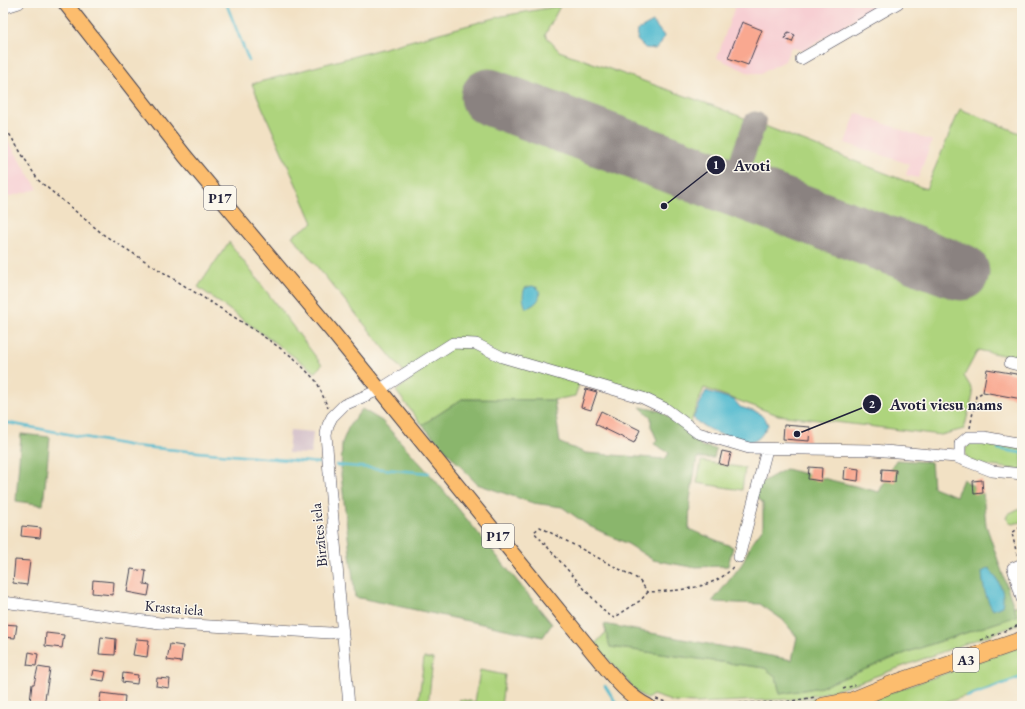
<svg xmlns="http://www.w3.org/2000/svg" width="1025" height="709" font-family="'EB Garamond',serif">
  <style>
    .built { fill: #f7cfd3 }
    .industrial { fill: #d2bdc7 }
    .green { fill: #aed47d; stroke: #687b5c }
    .forest { fill: #8ab66c; stroke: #566c54 }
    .water { fill: #51bacf; stroke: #3a6e85 }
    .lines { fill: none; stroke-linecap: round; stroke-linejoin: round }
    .stream { stroke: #51bacf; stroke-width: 2.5 }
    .taxiway { stroke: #8a8280; stroke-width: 23 }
    .runway { stroke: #8a8280; stroke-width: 57 }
    .building { fill: #f9a890 }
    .minor-casing { stroke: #413f50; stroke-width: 12 }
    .major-casing { stroke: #413f50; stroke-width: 16 }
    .highway-casing { stroke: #413f50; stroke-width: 18 }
    .path { stroke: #413f50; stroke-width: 1.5; stroke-dasharray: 3 3; stroke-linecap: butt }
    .minor { stroke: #fff; stroke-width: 11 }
    .major { stroke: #fcbd6e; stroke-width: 14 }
    .highway { stroke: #fcbd6e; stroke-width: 17 }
    .labels { text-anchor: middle; stroke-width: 3; stroke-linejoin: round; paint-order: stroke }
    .shield { fill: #fbf7ec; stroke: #636270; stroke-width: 1 }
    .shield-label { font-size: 14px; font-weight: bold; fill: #22223b }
    .street-label { font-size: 15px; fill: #22223b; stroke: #fbf7ec }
    .leader { fill: none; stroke: #22223b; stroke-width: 1.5 }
    .callout-dot { fill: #22223b; stroke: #fbf7ec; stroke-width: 1.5 }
    .mark-label { font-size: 12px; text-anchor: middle; font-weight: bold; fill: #fff }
    .callout-label { font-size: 16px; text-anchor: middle; font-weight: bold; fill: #22223b; stroke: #fbf7ec; stroke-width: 3; stroke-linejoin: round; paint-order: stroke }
  </style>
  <rect width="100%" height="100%" fill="#fbf7ec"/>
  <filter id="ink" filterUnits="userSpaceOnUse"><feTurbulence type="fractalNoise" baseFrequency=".025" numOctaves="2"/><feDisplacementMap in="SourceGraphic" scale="8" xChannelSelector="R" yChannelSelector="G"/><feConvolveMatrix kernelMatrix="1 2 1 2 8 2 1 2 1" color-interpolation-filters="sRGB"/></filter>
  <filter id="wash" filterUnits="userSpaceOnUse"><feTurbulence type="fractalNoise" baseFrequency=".012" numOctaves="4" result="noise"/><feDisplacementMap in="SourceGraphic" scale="16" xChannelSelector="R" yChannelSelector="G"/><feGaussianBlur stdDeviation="0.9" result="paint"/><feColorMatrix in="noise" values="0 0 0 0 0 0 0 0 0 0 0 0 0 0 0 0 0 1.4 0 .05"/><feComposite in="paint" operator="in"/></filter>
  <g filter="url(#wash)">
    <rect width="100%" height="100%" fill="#f2e1c4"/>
    <!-- built -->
    <path class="built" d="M736,3H880L803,51L791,47L785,61L760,74L747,72L717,58Z
      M856,113L932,141L918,178L906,175L909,164L845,143Z
      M3,133L38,189L3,198Z"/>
    <!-- industrial -->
    <path class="industrial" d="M290,430L313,432L311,454L288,453Z"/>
    <!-- green -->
    <path class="green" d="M560,6L545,35L559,51L711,105L926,189L960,109L1022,134V359L978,350L964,376L972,389L973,395L964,429L941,435L778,415L704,388L690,424L653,398L580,382L575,396L554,400L462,399L422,425L396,391L410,380L292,236L313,223L252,84L502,16Z
      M229,242L322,365L315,372L198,287Z
      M975,441L1022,449V470L983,465L967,459C963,450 966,445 975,441Z
      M701,461L745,468L742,490L697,483Z
      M1022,507V522L1012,524L1006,518L1008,514Z
      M1014,606H1019L1022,608V623L843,688L817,695L794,699L694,703L674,702L653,695L647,699L637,692L595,644L606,632L610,647L765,668L776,677L780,694L821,687L908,652L1017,616Z
      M1022,646V677L936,706H857L884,695Z
      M424,658L433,659L428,706H418Z
      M480,670L505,675L501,706H458L459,699L475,702Z
      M824,697V699C788,707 751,706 715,706L778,704Z"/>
    <!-- forest -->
    <path class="forest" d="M462,399L554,400L560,443L586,453L665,459L669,453L654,444L657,440L651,426V417L640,407L660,411L694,434L701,446L716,449L714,458H697L690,499L689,529L733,547L728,566L691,567L653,560L628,544L589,526L562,507L533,503L477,484L422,425Z
      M362,409L382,421L435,480L552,624L543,637L355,597L341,475L342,443L349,426Z
      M21,434L50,437L43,505L16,501Z
      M896,460L931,462L933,487L956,496L963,479L983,493L986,525L1017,616L908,652L821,687L780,694L776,677L765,668L610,647L604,624L792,660L797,637L783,620L760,604L712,602L742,564L751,544L763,528V503L751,492L762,482L786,469L879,492Z"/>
    <!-- water -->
    <path class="water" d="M653,22L664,36L661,44L655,49L645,48L637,40L638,30Z
      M532,286L538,288C543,298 536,305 526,308C523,301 522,295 525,288Z
      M706,391L734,400L740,407L759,413L766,420L768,425C764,431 761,438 754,441C741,445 701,428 693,418Z
      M989,568C998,580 1006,591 1002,606L993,610C985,597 983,587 982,572Z"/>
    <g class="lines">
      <!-- stream -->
      <path class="stream" d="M226,3L249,61
        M3,422L132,446L320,463
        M998,449L1022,453
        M336,465L429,473
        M605,686L618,706
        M966,697L1022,677"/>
      <!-- taxiway -->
      <path class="taxiway" d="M731,187L755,123"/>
      <!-- runway -->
      <path class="runway" d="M489,97L961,272"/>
    </g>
    <g id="blocks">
      <!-- building -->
      <path class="building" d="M742,22L762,30L748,65L728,58Z
        M788,32L795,35L792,42L785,39Z
        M987,369L1022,375V399L983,392Z
        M586,389L597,392L591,410L581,407Z
        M601,411L640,430L634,443L595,424Z
        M784,425L810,427L809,441L783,439Z
        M722,451L731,453L728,466L719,464Z
        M809,467L822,468L821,481L808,479Z
        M845,467L859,469L858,481L844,479Z
        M882,469L896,470L895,482L881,481Z
        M982,480L983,493L974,494L973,481Z
        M22,526L41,528L40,538L21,536Z
        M15,560L30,561L27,585L13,583Z
        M131,569L146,571L144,584L150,585L148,596L127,592Z
        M93,580L114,582L113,595L92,593Z
        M3,624L17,625L15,638L3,637Z
        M46,633L64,635L62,648L45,646Z
        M101,637L116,639L115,655L99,654Z
        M136,639L149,640L147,657L133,655Z
        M170,644L183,646L181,662L167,660Z
        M29,652L38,654L36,666L27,665Z
        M38,667L50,669L44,705L30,702L32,684H34Z
        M93,670L106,672L104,681L91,679Z
        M123,673L138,675L137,684L122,682Z
        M157,678L170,679L169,688L156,686Z
        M101,693L125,696L124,706H99Z"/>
    </g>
  </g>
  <g filter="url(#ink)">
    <use href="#blocks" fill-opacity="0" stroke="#413f50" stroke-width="1"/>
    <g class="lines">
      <!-- minor casing -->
      <g class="minor-casing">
        <path id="minor" d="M3,8L19,3
          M801,59L898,3
          M1010,363L1022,366
          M960,458V444L968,437H984L1022,444
          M739,557L767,449
          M1022,564L1013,568L1022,599
          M3,602L160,623L330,633L343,631
          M349,706L329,473L326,434L328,425L332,417L344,405L379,390L453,343L476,344L502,357L643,398L666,409L698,433L749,448L873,450L956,457L992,471L1022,474"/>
      </g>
      <!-- major casing -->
      <g class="major-casing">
        <path id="major" d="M65,3L185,156L331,330L595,655C611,674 626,695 648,706"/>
      </g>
      <!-- highway casing -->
      <g class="highway-casing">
        <path id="highway" d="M823,706L851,701L890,685L1022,640"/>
      </g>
      <!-- path -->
      <path class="path" d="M3,124L38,180L104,235L253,329L294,358L317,382L328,408
        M970,428L976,396L983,392
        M1017,555L1012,533L1022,526
        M648,592L641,600L614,618L605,612L534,532L540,527L638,579L648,592C675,591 719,589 734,565
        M981,640L1022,624
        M843,689L855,685
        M656,699L672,704H722L785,702L815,697"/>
      <!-- minor -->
      <use href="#minor" class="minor"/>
      <!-- major -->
      <use href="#major" class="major"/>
      <!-- highway -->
      <use href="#highway" class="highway"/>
    </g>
  </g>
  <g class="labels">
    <!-- shield labels -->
    <g class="shield">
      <rect x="204" y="186" width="32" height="24" rx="3"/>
      <rect x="482" y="524" width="32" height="24" rx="3"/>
      <rect x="953" y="648" width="26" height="24" rx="3"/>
    </g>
    <g class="shield-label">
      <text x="220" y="203">P17</text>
      <text x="498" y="541">P17</text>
      <text x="966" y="665">A3</text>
    </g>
    <!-- street labels -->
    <g class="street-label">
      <text transform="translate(319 535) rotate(-96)" y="5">Birzītes iela</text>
      <text transform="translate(174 608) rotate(5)" y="5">Krasta iela</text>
    </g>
  </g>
  <!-- callouts -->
  <path class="leader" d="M664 206L716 165M797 434L872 404"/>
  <g class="callout-dot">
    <circle cx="664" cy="206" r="4"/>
    <circle cx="797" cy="434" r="4"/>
    <circle cx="716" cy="165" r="10"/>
    <circle cx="872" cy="404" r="10"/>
  </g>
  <g class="mark-label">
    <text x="716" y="169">1</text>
    <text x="872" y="408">2</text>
  </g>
  <g class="callout-label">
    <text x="752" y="171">Avoti</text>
    <text x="946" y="410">Avoti viesu nams</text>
  </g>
  <!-- margin -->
  <rect width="1025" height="709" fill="none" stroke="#fbf7ec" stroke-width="16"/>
</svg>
